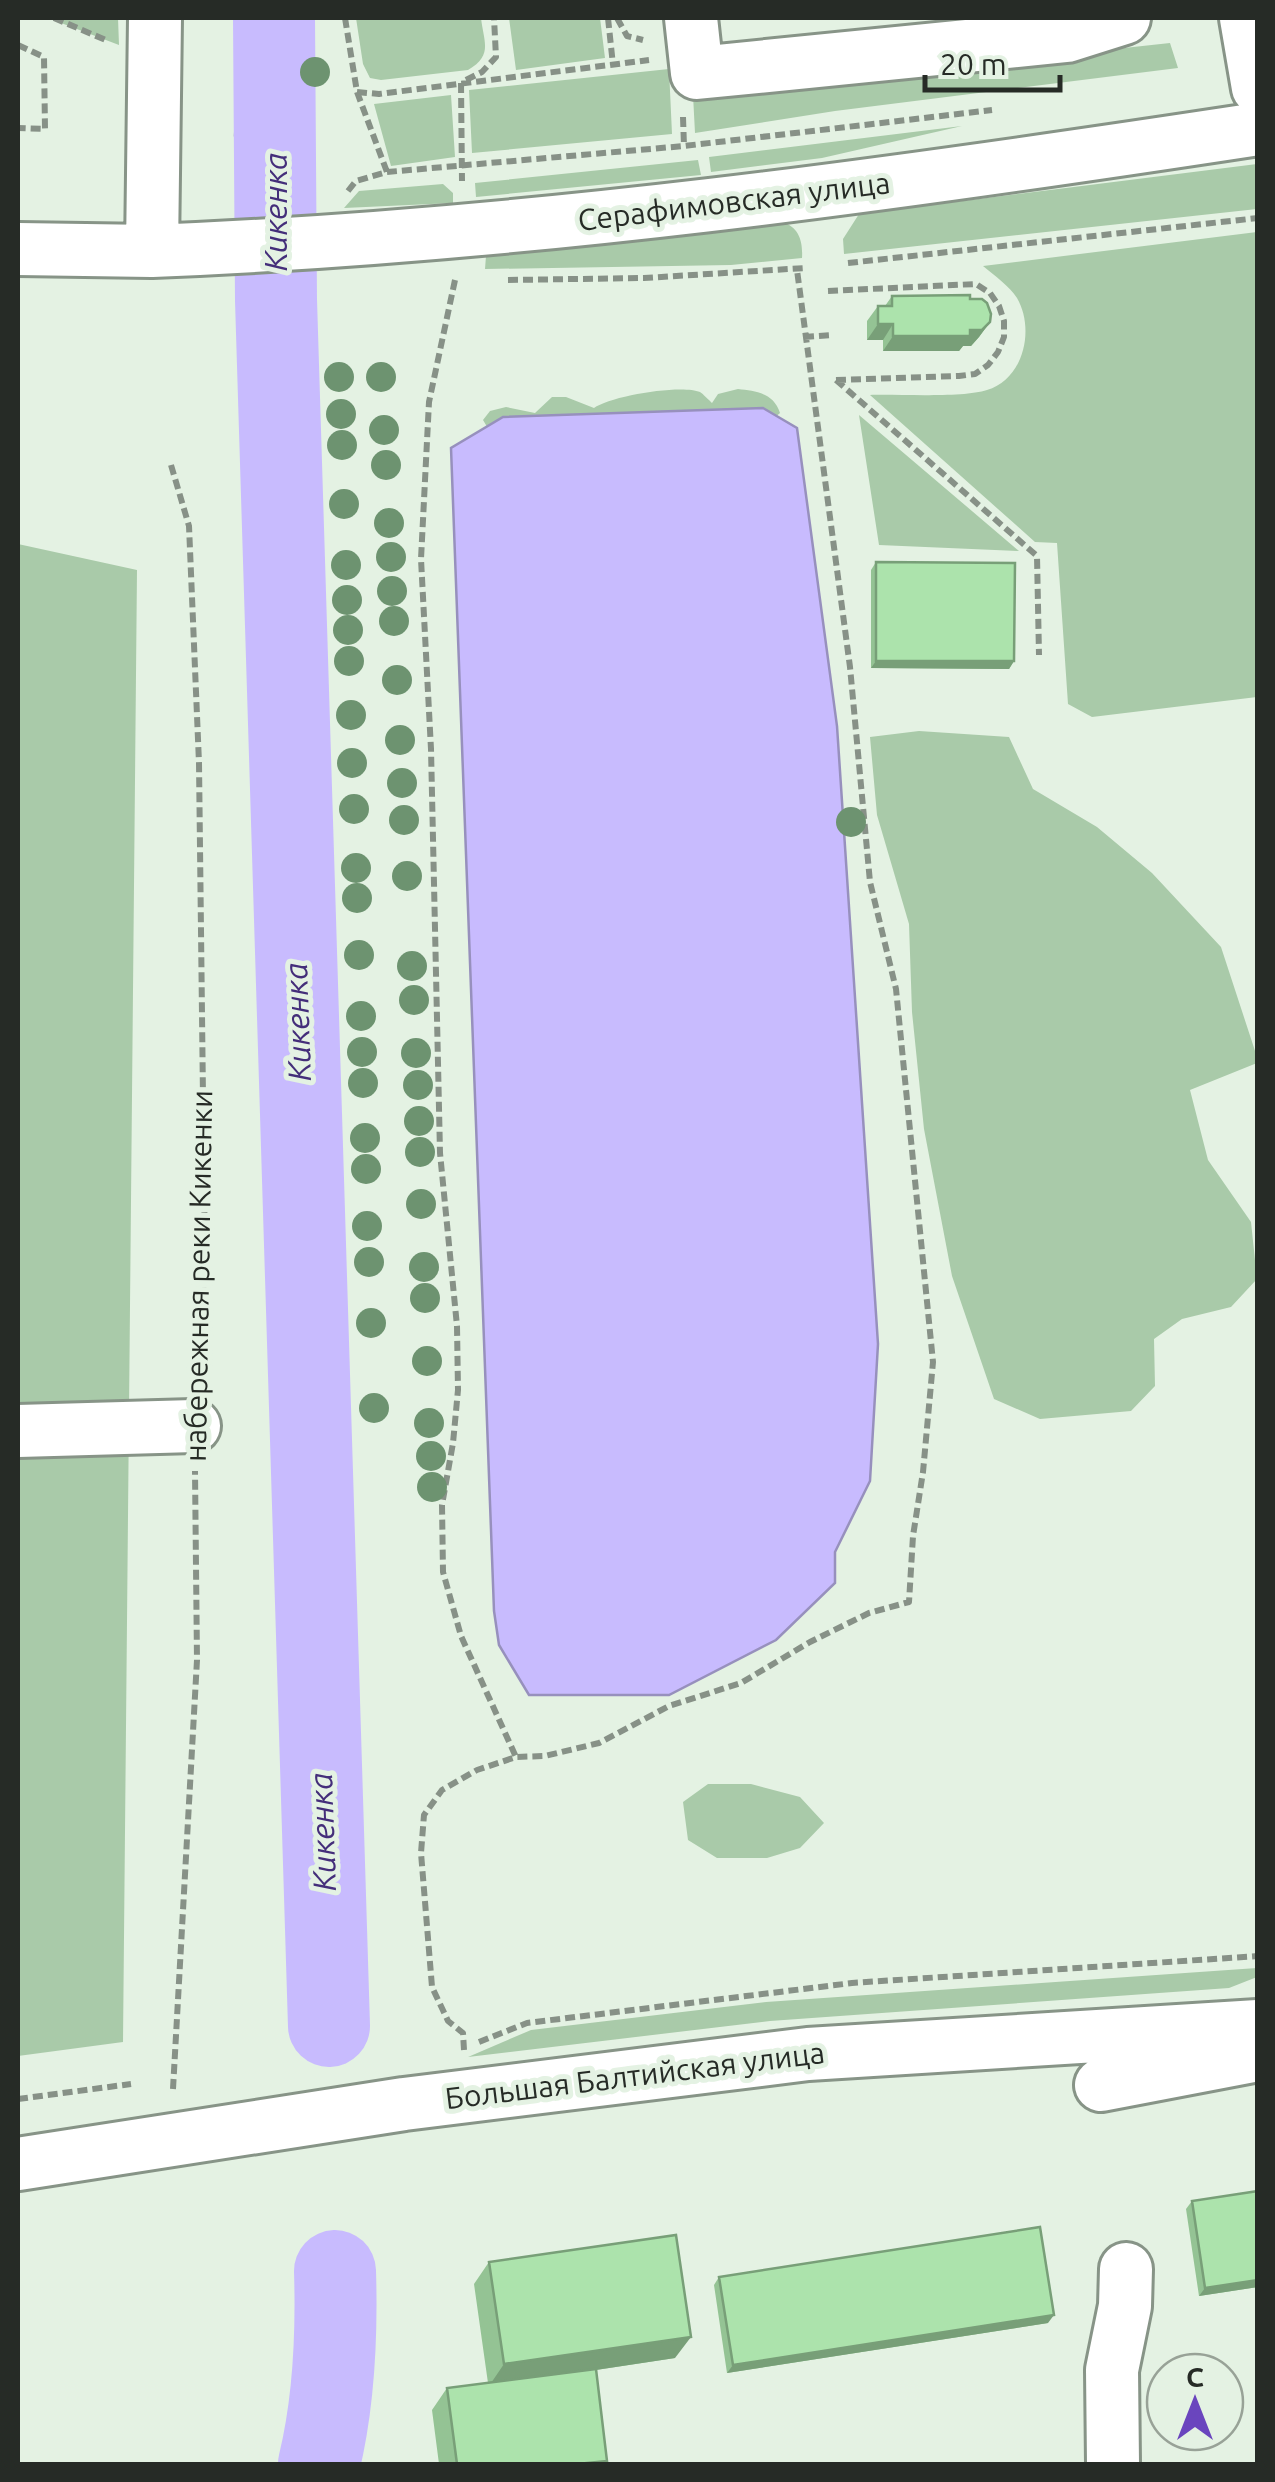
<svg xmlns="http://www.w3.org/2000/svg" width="1275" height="2482" font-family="Ubuntu,sans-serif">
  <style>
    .green { fill: #a9caa9 }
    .water { fill: #c8bbfe; stroke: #9790bd; stroke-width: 2.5 }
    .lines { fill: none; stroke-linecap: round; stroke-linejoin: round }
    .stream { stroke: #9790bd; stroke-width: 14 }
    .river { stroke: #c8bbfe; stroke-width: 82 }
    .minor-casing { stroke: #879487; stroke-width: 58 }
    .path { stroke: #879187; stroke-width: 6; stroke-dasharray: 10 5; stroke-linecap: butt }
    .minor { stroke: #fff; stroke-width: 52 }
    .tree { fill: #6d9370 }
    .wall { fill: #94c394 }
    .shaded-wall { fill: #789f78 }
    .building { fill: #ace3ac; stroke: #789f78; stroke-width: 2.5 }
    .labels { text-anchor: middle; stroke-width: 10; stroke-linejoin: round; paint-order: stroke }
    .street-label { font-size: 30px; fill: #262b26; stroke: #e4f2e3 }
    .water-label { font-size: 32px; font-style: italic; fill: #442e7a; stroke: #e4f2e3 }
  </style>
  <rect width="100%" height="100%" fill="#e4f2e3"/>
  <!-- green -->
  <path class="green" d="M48,18H118L119,45Z
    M356,18H481C484,43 493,55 468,70L381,80L370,78L363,64Z
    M509,18H600L605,58L516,70Z
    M1170,43L1178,68L835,111L695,133L693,95Z
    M669,69L672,134L472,153L469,90Z
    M451,95L455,157L391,166L374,104Z
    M962,126L822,158L711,172L709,157Z
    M698,160L701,175L476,197L475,183Z
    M1257,164V209L844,254L843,239L859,214Z
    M443,184L453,193V203L344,208L359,191Z
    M782,222C799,227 803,241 802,258L731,265L485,269L486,256Z
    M1257,232V697L1092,717L1068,704L1057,543L1035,542L870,395C898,394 963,398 987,390C1024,379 1035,329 1017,298C1009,286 995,276 983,266Z
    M738,389C756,391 774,393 780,413L766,425L492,435L483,420L490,411L506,407L535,413L552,397H566L594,408C610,396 681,384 700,392C702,393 710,401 712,403L718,394Z
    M859,415L1019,551L879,545Z
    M18,544L137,570L123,2042L18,2056Z
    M919,731L1009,737L1033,789L1097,827L1152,873L1221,947L1257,1057V1063L1190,1090L1208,1160L1251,1222L1257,1279L1231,1307L1182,1319L1154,1339L1155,1386L1131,1411L1040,1419L994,1399L952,1276L924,1129L912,1012L909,924L877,815L870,737Z
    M708,1784H751L800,1797L824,1823L800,1848L767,1858H717L688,1840L683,1802Z
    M1257,1968V1977L1229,1988L770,2021L468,2057L531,2030L766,2002Z"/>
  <!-- water -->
  <path class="water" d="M273,102L303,108V144L245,151L235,136L237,105Z
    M763,408L797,428L837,726L878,1344L870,1481L835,1552V1583L776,1640L669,1695H529L499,1645L494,1611L451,448L503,417Z"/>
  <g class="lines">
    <!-- stream -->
    <path class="stream" d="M248,300H276"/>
    <!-- river -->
    <path class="river" d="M274,18L276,300L329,2026
      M319,2464C334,2402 337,2335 335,2271"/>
    <!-- minor casing -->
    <g class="minor-casing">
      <path id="minor" d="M155,18L152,251C524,236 891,185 1258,129
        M691,18L697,73L1067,36L1124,18
        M1246,18L1258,88
        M18,249L152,251
        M18,1431L194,1426
        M1101,2085L1258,2055
        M18,2164L404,2104L808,2054L1258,2026
        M1113,2464L1112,2370L1125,2306L1126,2269"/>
    </g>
    <!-- path -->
    <path class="path" d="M54,18L108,41
      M345,18L357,92L387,172
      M608,18L613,65
      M617,18L627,36L643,40
      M18,45L44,57L45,129L18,128
      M466,80L482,72L496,57L494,18
      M461,83L462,181
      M357,92L379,94L649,60
      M683,117L684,146
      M348,191L356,181L387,172L684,146L992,110
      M848,263L1258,218
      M455,280L429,402L421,559L431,749L440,1153L457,1326L458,1390L453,1443L442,1505L443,1572L461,1636L516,1757
      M508,280L644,278L805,268
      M828,291L976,284L990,293L999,306L1004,321V337L998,352L988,365L975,374L959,376L835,380
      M804,337L832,335
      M836,380L1037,556L1039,655
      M171,465L189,526L199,763L205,1265L197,1379
      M479,2042L527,2023L852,1983L1258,1956
      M464,2050L463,2033L448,2021L432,1987L421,1853L424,1815L442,1790L477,1770L516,1757L545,1756L599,1743L669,1706L741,1683L810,1642L869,1613L909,1602L913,1536L923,1472L933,1362L896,989L870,882L850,667L797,270
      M173,2089L197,1660L195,1471
      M18,2099L131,2084"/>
    <!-- minor -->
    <use href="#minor" class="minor"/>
  </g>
  <!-- trees -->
  <g class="tree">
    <circle cx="315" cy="72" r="15"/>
    <circle cx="339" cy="377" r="15"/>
    <circle cx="381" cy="377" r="15"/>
    <circle cx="341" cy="414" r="15"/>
    <circle cx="384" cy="430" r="15"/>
    <circle cx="342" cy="445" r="15"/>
    <circle cx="386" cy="465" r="15"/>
    <circle cx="344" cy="504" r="15"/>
    <circle cx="389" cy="523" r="15"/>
    <circle cx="391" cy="557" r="15"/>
    <circle cx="346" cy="565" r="15"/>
    <circle cx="392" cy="591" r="15"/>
    <circle cx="347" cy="600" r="15"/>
    <circle cx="394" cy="621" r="15"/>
    <circle cx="348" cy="630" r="15"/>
    <circle cx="349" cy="661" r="15"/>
    <circle cx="397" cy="680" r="15"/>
    <circle cx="351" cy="715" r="15"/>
    <circle cx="400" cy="740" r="15"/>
    <circle cx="352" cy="763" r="15"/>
    <circle cx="402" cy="783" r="15"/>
    <circle cx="354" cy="809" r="15"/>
    <circle cx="404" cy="820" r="15"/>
    <circle cx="851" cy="822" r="15"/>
    <circle cx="356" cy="868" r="15"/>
    <circle cx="407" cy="876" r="15"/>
    <circle cx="357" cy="898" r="15"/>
    <circle cx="359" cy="955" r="15"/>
    <circle cx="412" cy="966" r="15"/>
    <circle cx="414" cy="1000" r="15"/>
    <circle cx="361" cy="1016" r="15"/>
    <circle cx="362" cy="1052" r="15"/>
    <circle cx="416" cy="1053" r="15"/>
    <circle cx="363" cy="1083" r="15"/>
    <circle cx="418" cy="1085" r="15"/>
    <circle cx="419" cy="1121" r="15"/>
    <circle cx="365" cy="1138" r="15"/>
    <circle cx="420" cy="1152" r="15"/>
    <circle cx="366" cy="1169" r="15"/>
    <circle cx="421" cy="1204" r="15"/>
    <circle cx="367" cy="1226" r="15"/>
    <circle cx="369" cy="1262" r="15"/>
    <circle cx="424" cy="1267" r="15"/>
    <circle cx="425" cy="1298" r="15"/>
    <circle cx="371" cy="1323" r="15"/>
    <circle cx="427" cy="1361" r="15"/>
    <circle cx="374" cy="1408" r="15"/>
    <circle cx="429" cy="1423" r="15"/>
    <circle cx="431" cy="1456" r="15"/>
    <circle cx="432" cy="1487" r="15"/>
  </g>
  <!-- wall -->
  <path class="wall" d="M892,296L970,299L990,322L979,337L971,346H963L959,351H883V340H867V321L878,306H885Z
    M876,562L1014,661L1009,669L871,668V570Z
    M1192,2201L1258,2287L1199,2296L1186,2209Z
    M489,2262L675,2358L596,2370L607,2461L605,2464H439L432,2410L447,2388L488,2383L474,2284Z
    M719,2277L1048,2323L727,2373L714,2285Z"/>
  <!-- shaded-wall -->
  <path class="shaded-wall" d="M990,322L979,337L971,346H963L959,351H883L893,336L970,330Z
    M878,324H893L883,340H867Z
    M876,661H1014L1009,669L871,668Z
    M1258,2280V2287L1199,2296L1205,2288Z
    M1054,2315L1048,2323L727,2373L733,2365Z
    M691,2337L675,2358L489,2386L504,2364Z
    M607,2461L605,2464H577Z"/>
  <!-- building -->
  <path class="building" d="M970,295V299H982L987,303L991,314L990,322L982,330H970V336H893V324H878V306H892V296Z
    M876,562L1015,563L1014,661H876Z
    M1258,2191V2280L1205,2288L1192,2201Z
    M1040,2227L1054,2315L733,2365L719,2277Z
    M676,2235L691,2337L504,2364L489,2262Z
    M596,2369L607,2461L577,2464H457L447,2388Z"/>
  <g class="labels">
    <!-- street labels -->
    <g class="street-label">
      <text transform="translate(734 202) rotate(-7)" y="10">Серафимовская улица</text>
      <text transform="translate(199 1276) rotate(-89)" y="10">набережная реки Кикенки</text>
      <text transform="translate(635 2076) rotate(-7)" y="10">Большая Балтийская улица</text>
    </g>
    <!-- water labels -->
    <g class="water-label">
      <text transform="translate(276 212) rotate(-90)" y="11">Кикенка</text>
      <text transform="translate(298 1022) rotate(-92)" y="11">Кикенка</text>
      <text transform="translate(323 1832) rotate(-92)" y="11">Кикенка</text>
    </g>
  </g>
  <!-- border -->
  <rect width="1275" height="2482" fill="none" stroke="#262b26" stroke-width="40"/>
  <!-- north arrow -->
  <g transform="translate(1195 2402)"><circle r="48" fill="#e4f2e3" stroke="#98a297" stroke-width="2.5"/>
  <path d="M0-8L18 38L0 25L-18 38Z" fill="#6a45be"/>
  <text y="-15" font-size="28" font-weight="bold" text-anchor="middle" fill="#262b26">С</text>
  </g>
  <!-- scale -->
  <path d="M925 75v15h135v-15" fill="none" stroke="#262b26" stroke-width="5"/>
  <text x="940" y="75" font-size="30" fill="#262b26" stroke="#e4f2e3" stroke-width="8" paint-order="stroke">20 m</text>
</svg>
